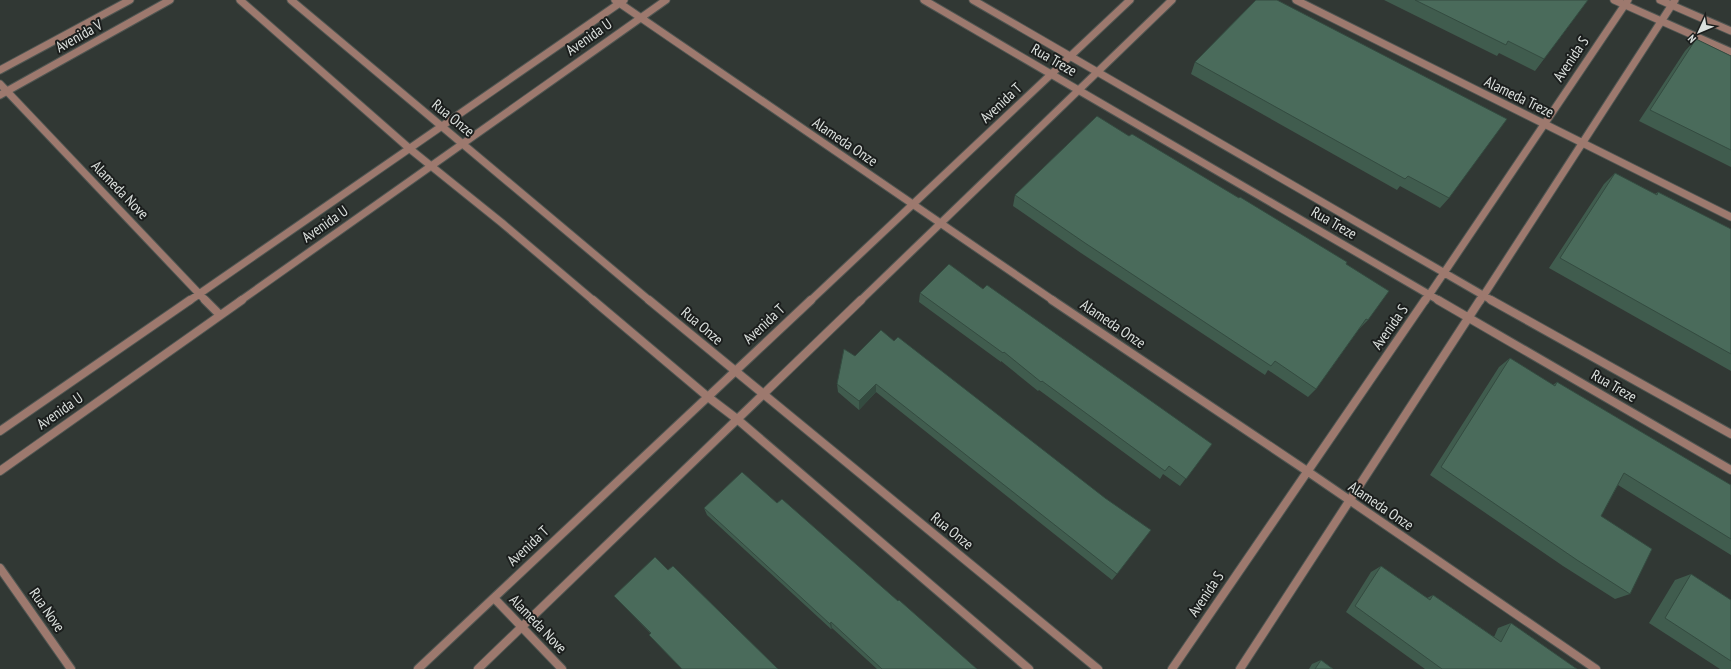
<svg xmlns="http://www.w3.org/2000/svg" width="1731" height="669" font-family="'PT Sans Narrow',sans-serif">
  <style>
    .lines { fill: none; stroke-linecap: round; stroke-linejoin: round }
    .minor-far1-casing { stroke: #505652; stroke-width: 9 }
    .minor-casing { stroke: #505652; stroke-width: 10 }
    .minor-far1 { stroke: #9d796e; stroke-width: 7 }
    .minor { stroke: #9d796e; stroke-width: 8 }
    .wall { fill: #405c4e }
    .shaded-wall { fill: #344b40 }
    .building { fill: #4a6b5b; stroke: #344b40 }
    .labels { text-anchor: middle; stroke-width: 4; stroke-linejoin: round; paint-order: stroke }
    .street-label { font-size: 15px; fill: #dbe0dd; stroke: #1b1e1d }
  </style>
  <rect width="100%" height="100%" fill="#313834"/>
  <g class="lines">
    <!-- minor-far1 casing -->
    <g class="minor-far1-casing">
      <path id="minor-far1" d="M240,0L410,149L502,223L594,301
        M291,0L650,301
        M615,0L1054,301
        M924,0L1440,301
        M973,0L1493,301
        M1296,0L1731,217
        M1614,0L1731,52
        M1660,0L1731,31
        M0,70L130,0
        M0,84L206,301
        M0,95L170,0
        M189,301L624,0
        M240,301L666,0
        M810,301L1130,0
        M860,301L1172,0
        M1425,301L1628,0
        M1480,301L1675,0"/>
    </g>
    <!-- minor casing -->
    <g class="minor-casing">
      <path id="minor" d="M205,300L220,315
        M593,300L708,397L737,419L1029,669
        M649,300L1098,669
        M1052,300L1307,471L1596,669
        M1438,300L1731,470
        M1491,300L1731,434
        M0,431L190,300
        M0,471L242,300
        M0,568L71,669
        M494,598L562,669
        M418,669L811,300
        M478,669L861,300
        M1172,669L1425,300
        M1240,669L1480,300"/>
    </g>
    <!-- minor-far1 -->
    <use href="#minor-far1" class="minor-far1"/>
    <!-- minor -->
    <use href="#minor" class="minor"/>
  </g>
  <!-- wall -->
  <path class="wall" d="M1256,0L1449,198L1440,208L1400,186L1397,190L1191,74L1195,62Z
    M1384,0H1588L1544,59L1535,71L1499,53L1497,56Z
    M1696,39L1731,56V167L1639,121L1685,51Z
    M1129,136L1346,264L1368,320L1359,329L1316,389L1308,397L1268,370L1265,375L1081,253L1013,206L1015,195Z
    M1615,173L1655,194L1658,192L1731,229V371L1549,268L1604,184Z
    M983,289L1212,444L1180,486L1163,474L1160,479L1039,390L1038,391L1001,361V362L919,302L920,293Z
    M855,356L1117,574L1112,580L876,392L859,410L838,392L837,384Z
    M1510,358L1553,385L1557,382L1731,485V555L1618,485L1601,516L1630,594L1615,599L1563,566L1430,475L1499,367Z
    M777,503L898,601L977,669H877L832,628L831,629L707,515L704,508Z
    M1381,566L1427,598L1433,595L1494,637L1498,628L1511,623L1577,669H1425L1346,612L1371,572Z
    M1691,574L1731,600V669H1720L1649,623L1675,580Z
    M614,596L778,669H682L649,635L651,634Z
    M1321,660L1333,669H1309L1312,664Z"/>
  <!-- shaded-wall -->
  <path class="shaded-wall" d="M876,384V392L859,410V401Z
    M831,622L832,628L831,629L830,624Z"/>
  <!-- building -->
  <path class="building" d="M1256,0H1277L1507,119L1449,198L1408,176L1405,179L1195,62Z
    M1415,0H1588L1544,59L1508,41L1506,45Z
    M1696,39L1731,56V150L1650,110Z
    M1097,116L1129,136L1132,134L1239,198L1240,197L1347,262L1346,264L1389,291L1368,320L1366,319L1316,389L1275,361L1271,366L1085,243L1015,195Z
    M1615,173L1657,195L1658,192L1731,229V354L1560,258Z
    M949,264L983,289L987,285L1212,444L1186,479L1169,466L1165,471L1042,381L1041,382L1004,352L1003,353L920,293Z
    M881,330L894,341L898,337L1105,498L1151,530L1117,574L876,384L859,401L837,384L844,349L855,356Z
    M1510,358L1555,386L1557,382L1731,485V539L1624,473L1601,516L1652,549L1630,594L1577,560L1441,467Z
    M742,472L777,503L782,499L898,601L899,600L977,669H882L831,622L830,624L704,508Z
    M655,557L668,570L673,566L778,669H682L649,635L651,633L614,596Z
    M1381,566L1430,600L1433,595L1501,642L1511,623L1577,669H1442L1355,606Z
    M1691,574L1731,600V661L1665,618Z
    M1321,660L1333,669H1315Z"/>
  <g class="labels">
    <!-- street labels -->
    <g class="street-label">
      <text transform="translate(79 36) rotate(-29)" y="5">Avenida V</text>
      <text transform="translate(589 37) rotate(-35)" y="5">Avenida U</text>
      <text transform="translate(1571 59) rotate(-56)" y="5">Avenida S</text>
      <text transform="translate(1054 60) rotate(30)" y="5">Rua Treze</text>
      <text transform="translate(1519 97) rotate(26)" y="5">Alameda Treze</text>
      <text transform="translate(1001 103) rotate(-43)" y="5">Avenida T</text>
      <text transform="translate(453 118) rotate(39)" y="5">Rua Onze</text>
      <text transform="translate(845 142) rotate(34)" y="5">Alameda Onze</text>
      <text transform="translate(120 190) rotate(46)" y="5">Alameda Nove</text>
      <text transform="translate(1334 223) rotate(30)" y="5">Rua Treze</text>
      <text transform="translate(325 224) rotate(-35)" y="5">Avenida U</text>
      <text transform="translate(764 324) rotate(-43)" y="5">Avenida T</text>
      <text transform="translate(1113 324) rotate(34)" y="5">Alameda Onze</text>
      <text transform="translate(702 326) rotate(40)" y="5">Rua Onze</text>
      <text transform="translate(1390 327) rotate(-55)" y="5">Avenida S</text>
      <text transform="translate(1614 386) rotate(30)" y="5">Rua Treze</text>
      <text transform="translate(60 411) rotate(-35)" y="5">Avenida U</text>
      <text transform="translate(1381 506) rotate(34)" y="5">Alameda Onze</text>
      <text transform="translate(952 531) rotate(39)" y="5">Rua Onze</text>
      <text transform="translate(528 546) rotate(-43)" y="5">Avenida T</text>
      <text transform="translate(1206 594) rotate(-56)" y="5">Avenida S</text>
      <text transform="translate(47 610) rotate(55)" y="5">Rua Nove</text>
      <text transform="translate(538 624) rotate(46)" y="5">Alameda Nove</text>
    </g>
  </g>
  <!-- north arrow -->
  <g transform="translate(1699 32) rotate(226)" stroke="#1b1e1d" stroke-width="3" paint-order="stroke">
  <path d="M0-3L7 15L0 10L-7 15Z" fill="#dbe0dd"/>
  <text y="-6" font-size="11" font-weight="bold" text-anchor="middle" fill="#dbe0dd">N</text>
  </g>
</svg>
